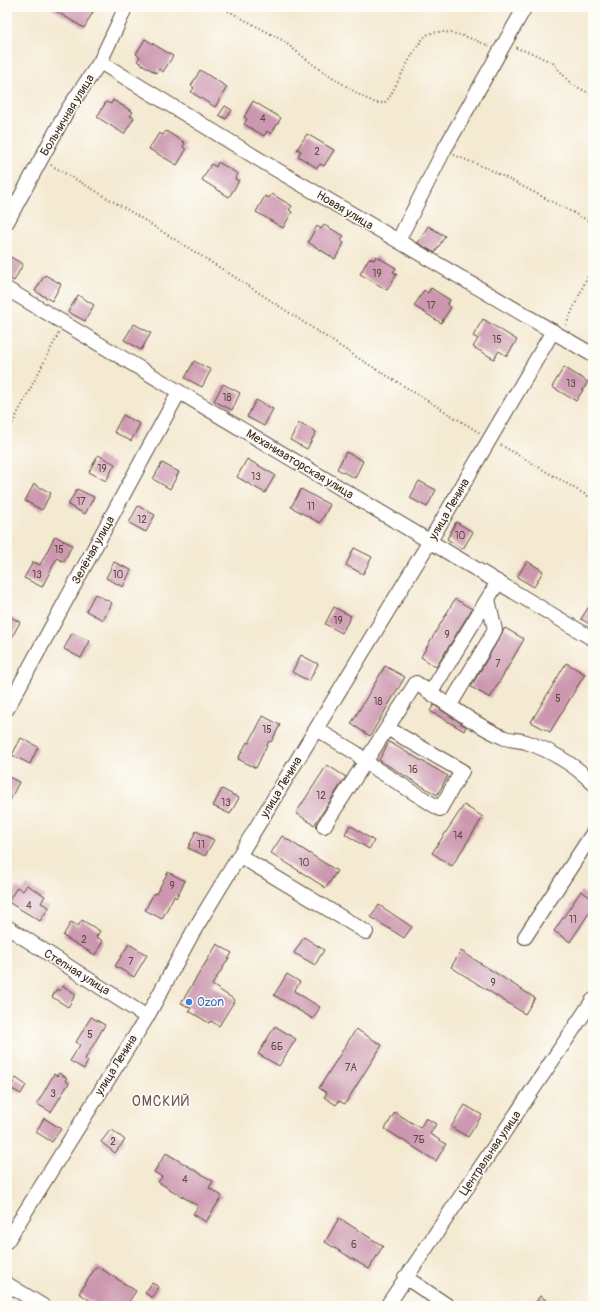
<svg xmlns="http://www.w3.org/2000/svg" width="600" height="1313" font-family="Pangolin,sans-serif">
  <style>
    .building { fill: #cc98af }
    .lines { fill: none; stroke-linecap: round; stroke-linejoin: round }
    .minor-casing { stroke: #574739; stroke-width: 16 }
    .path { stroke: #574739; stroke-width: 2; stroke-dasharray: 1 3; stroke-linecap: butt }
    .minor { stroke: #fff; stroke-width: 14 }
    .shop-dot { fill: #3f7fe0; stroke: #fdfcf7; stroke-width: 1.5 }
    .labels { text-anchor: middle; stroke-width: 3; stroke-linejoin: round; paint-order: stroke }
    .number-label { font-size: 10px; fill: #5f4642 }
    .street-label { font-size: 12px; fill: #3b2a1e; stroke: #fdfcf7 }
    .shop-label { font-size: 12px; fill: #366cbe; stroke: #fdfcf7; text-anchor: start }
    .quarter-label { font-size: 14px; letter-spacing: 1px; fill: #6e5051; stroke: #fdfcf7 }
  </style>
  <rect width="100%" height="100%" fill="#fdfcf7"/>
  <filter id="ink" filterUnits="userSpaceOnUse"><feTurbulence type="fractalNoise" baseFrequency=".025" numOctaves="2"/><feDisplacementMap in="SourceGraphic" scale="8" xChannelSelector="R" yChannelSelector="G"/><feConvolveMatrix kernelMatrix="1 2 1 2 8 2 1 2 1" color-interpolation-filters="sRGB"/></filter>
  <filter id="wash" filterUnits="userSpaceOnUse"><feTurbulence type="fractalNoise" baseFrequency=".012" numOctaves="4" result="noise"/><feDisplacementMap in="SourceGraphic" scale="16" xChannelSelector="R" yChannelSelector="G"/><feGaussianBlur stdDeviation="0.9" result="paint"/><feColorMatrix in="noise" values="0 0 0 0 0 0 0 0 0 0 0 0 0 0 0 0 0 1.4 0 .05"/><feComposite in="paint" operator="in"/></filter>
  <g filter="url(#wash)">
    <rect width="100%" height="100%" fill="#f4e9d1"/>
    <g id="blocks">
      <!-- building -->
      <path class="building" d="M49,7H91L89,10L93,12L84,28Z
        M145,39L173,56L163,72L159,69L156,73L137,61L140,57L136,54Z
        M200,70L227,87L215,107L191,92L194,88L191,86Z
        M113,100L133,112L130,116L134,118L124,134L97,117L106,102L111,104Z
        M253,101L281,118L271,134L267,131L264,136L244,124L247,119L244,117Z
        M225,106L232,110L226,119L219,115Z
        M166,131L185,143L183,147L186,150L177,165L149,149L159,133L163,135Z
        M307,134L334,150L324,166L320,164L317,168L298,156L301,151L297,149Z
        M218,162L238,174L235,179L239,181L229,197L202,180L211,164L216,167Z
        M272,194L292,206L289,210L292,212L283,228L256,212L265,196L269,198Z
        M324,225L344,236L341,241L344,243L335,259L308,242L317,226L321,229Z
        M428,226L445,236L435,253L418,243Z
        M7,255L23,264L14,281L7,277Z
        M376,256L396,268L393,272L397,274L387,290L360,274L369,258L374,260Z
        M45,275L61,284L52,301L35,291Z
        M431,288L450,300L447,305L451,307L441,323L414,306L424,290L428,293Z
        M78,295L94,305L85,321L68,312Z
        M483,319L517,340L507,356L499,351L494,359L473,347L478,339L473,336Z
        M134,324L151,333L141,350L124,340Z
        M194,361L211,370L202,387L185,378Z
        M564,367L588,382L576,401L552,387Z
        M223,384L240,393L232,410L214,401Z
        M256,400L273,409L264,426L247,417Z
        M123,415L140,424L131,441L114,432Z
        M299,423L316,432L307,449L290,440Z
        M346,452L363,461L355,478L337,469Z
        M98,455L115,464L106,481L89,472Z
        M247,459L275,475L265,493L237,477Z
        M162,463L179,472L170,489L153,479Z
        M419,481L436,490L427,507L410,498Z
        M34,484L51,493L42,510L25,501Z
        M77,489L94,497L85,514L68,505Z
        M301,489L330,505L320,523L291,507Z
        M138,506L155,515L146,532L129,523Z
        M456,522L473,532L463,549L447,539Z
        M55,536L72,545L64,562L57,558L42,587L24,578L33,562L40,565Z
        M354,548L372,557L363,574L346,565Z
        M527,561L543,571L534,587L517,577Z
        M114,562L131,570L123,587L106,578Z
        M95,594L112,603L103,620L86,611Z
        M455,599L472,609L436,667L421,657Z
        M593,600V626L581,619Z
        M334,607L351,616L342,633L325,624Z
        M7,615L20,622L7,647Z
        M505,628L524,639L490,698L471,687Z
        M72,633L90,641L81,658L64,649Z
        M301,655L318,664L309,681L292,672Z
        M566,663L585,674L550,732L531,722Z
        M385,666L405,677L370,736L351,724Z
        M434,705L466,727L464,731L430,711Z
        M263,716L280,725L271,742L269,741L256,768L238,759L247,742L249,743Z
        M21,738L38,747L30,764L12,755Z
        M389,742L448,776L437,795L379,760Z
        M327,765L346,777L314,825L296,813Z
        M7,776L19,782L7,806Z
        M222,789L239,798L230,814L213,806Z
        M464,805L483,817L452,866L432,853Z
        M350,825L374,841L369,849L345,834Z
        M196,831L214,840L205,856L188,848Z
        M282,836L337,871L326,888L271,853Z
        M168,872L185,881L176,898L174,896L162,919L145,910L154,893L156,894Z
        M27,885L45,896L41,903L49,907L40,921L8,902L17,887L23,891Z
        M581,891L593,899V907L570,942L554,931Z
        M379,905L412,927L404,938L371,917Z
        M82,920L100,931L96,937L103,941L95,955L63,936L71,922L78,926Z
        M304,937L324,950L315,965L294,953Z
        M129,944L147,955L134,977L115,966Z
        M217,944L232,953L212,985L235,1000L219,1026L211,1021L209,1023L189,1011L191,1008L181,1003Z
        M461,951L535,998L525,1014L451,967Z
        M287,974L300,982L294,991L320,1007L313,1019L274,995Z
        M63,986L76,994L68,1007L52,997L57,989L60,991Z
        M91,1017L105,1025L85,1059L88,1061L84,1069L70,1061L80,1045L76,1042Z
        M275,1026L296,1039L279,1066L258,1054Z
        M356,1029L382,1045L345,1104L339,1101L336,1105L324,1097L327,1093L319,1088Z
        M59,1073L67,1078L65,1080L69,1083L51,1112L37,1104L54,1074L57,1076Z
        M16,1078L26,1085L21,1094L10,1088Z
        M465,1105L482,1115L468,1137L451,1127Z
        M395,1112L420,1128L426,1118L436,1124L430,1134L446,1144L436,1161L385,1129Z
        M44,1118L61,1129L52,1142L36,1132Z
        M111,1129L125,1140L115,1153L101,1142Z
        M166,1153L213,1181L209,1188L222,1196L206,1222L193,1214L198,1206L158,1182L162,1177L154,1172Z
        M339,1218L383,1246L369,1269L325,1242Z
        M97,1266L136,1291L126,1306H98L79,1293Z
        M152,1283L159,1287L152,1298L145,1293Z
        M540,1296L556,1306H533Z"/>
    </g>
  </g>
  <g filter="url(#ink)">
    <use href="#blocks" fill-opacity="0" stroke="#574739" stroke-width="1"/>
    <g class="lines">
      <!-- minor casing -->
      <g class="minor-casing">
        <path id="minor" d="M100,62L265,163L593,355
          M7,222L68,109L100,62L118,24L123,13L124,7
          M398,241L444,150L525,7
          M7,289L593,639
          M431,692L498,582
          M450,705L495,630L488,599
          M7,709L179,392
          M316,729L356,753L365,762L440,809L462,771L387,728
          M324,826L416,683C445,702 473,724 505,738C511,740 519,740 526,742C550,750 575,765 593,783
          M240,856L366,932
          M7,927L147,1017
          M525,937L593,833
          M7,1241L147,1017L193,932L430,541L553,331
          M405,1277L448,1306
          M7,1284L43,1306
          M387,1306L593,1000"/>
      </g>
      <!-- path -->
      <path class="path" d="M221,7L282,40L315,66L363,97L376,103H384L389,98C396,86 417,41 427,35C443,26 473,39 489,46
        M516,48L532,53L553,63L571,84L593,95
        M454,155L489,169L593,223
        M51,165L128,210L241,281L355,356L480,433
        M566,325L593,264
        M7,434L59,333
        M501,445L593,499"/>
      <!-- minor -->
      <use href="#minor" class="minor"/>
    </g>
  </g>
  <!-- markers -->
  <circle class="shop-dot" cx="189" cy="1002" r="4"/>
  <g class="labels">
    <!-- number labels -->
    <g class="number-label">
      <text x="263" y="122">4</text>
      <text x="317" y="155">2</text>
      <text x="377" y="277">19</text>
      <text x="431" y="309">17</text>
      <text x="497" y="343">15</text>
      <text x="571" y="387">13</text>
      <text x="227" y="401">18</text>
      <text x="102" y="472">19</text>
      <text x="256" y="480">13</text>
      <text x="81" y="505">17</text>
      <text x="311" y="510">11</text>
      <text x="142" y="523">12</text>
      <text x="460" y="539">10</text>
      <text x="59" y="553">15</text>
      <text x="37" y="578">13</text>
      <text x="118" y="578">10</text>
      <text x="338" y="624">19</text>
      <text x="447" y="638">9</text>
      <text x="498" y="667">7</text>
      <text x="558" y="702">5</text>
      <text x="378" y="705">18</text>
      <text x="267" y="733">15</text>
      <text x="413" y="773">16</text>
      <text x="321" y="799">12</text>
      <text x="226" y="806">13</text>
      <text x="458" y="839">14</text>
      <text x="201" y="848">11</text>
      <text x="304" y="866">10</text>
      <text x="172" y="889">9</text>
      <text x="29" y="909">4</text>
      <text x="573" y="923">11</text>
      <text x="84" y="943">2</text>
      <text x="131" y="965">7</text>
      <text x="493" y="986">9</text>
      <text x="90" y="1038">5</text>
      <text x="277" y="1050">6Б</text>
      <text x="351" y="1071">7А</text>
      <text x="53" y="1097">3</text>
      <text x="419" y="1143">7Б</text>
      <text x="113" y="1145">2</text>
      <text x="185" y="1183">4</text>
      <text x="354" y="1248">6</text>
    </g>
    <!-- street labels -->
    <g class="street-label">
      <text transform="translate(67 115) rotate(-59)" y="4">Больничная улица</text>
      <text transform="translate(345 210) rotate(31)" y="4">Новая улица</text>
      <text transform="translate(300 464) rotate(31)" y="4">Механизаторская улица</text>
      <text transform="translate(449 509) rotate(-60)" y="4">улица Ленина</text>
      <text transform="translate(93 550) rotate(-61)" y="4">Зелёная улица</text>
      <text transform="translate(281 787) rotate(-59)" y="4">улица Ленина</text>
      <text transform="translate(77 972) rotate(32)" y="4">Степная улица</text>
      <text transform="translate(116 1065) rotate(-58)" y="4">улица Ленина</text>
      <text transform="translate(490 1153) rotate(-56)" y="4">Центральная улица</text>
    </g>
    <!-- shop labels -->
    <g class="shop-label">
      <text x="197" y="1006">Ozon</text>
    </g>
    <!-- quarter labels -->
    <g class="quarter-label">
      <text x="161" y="1106">ОМСКИЙ</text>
    </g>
  </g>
  <!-- margin -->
  <rect width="600" height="1313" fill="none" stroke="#fdfcf7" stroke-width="24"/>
</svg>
